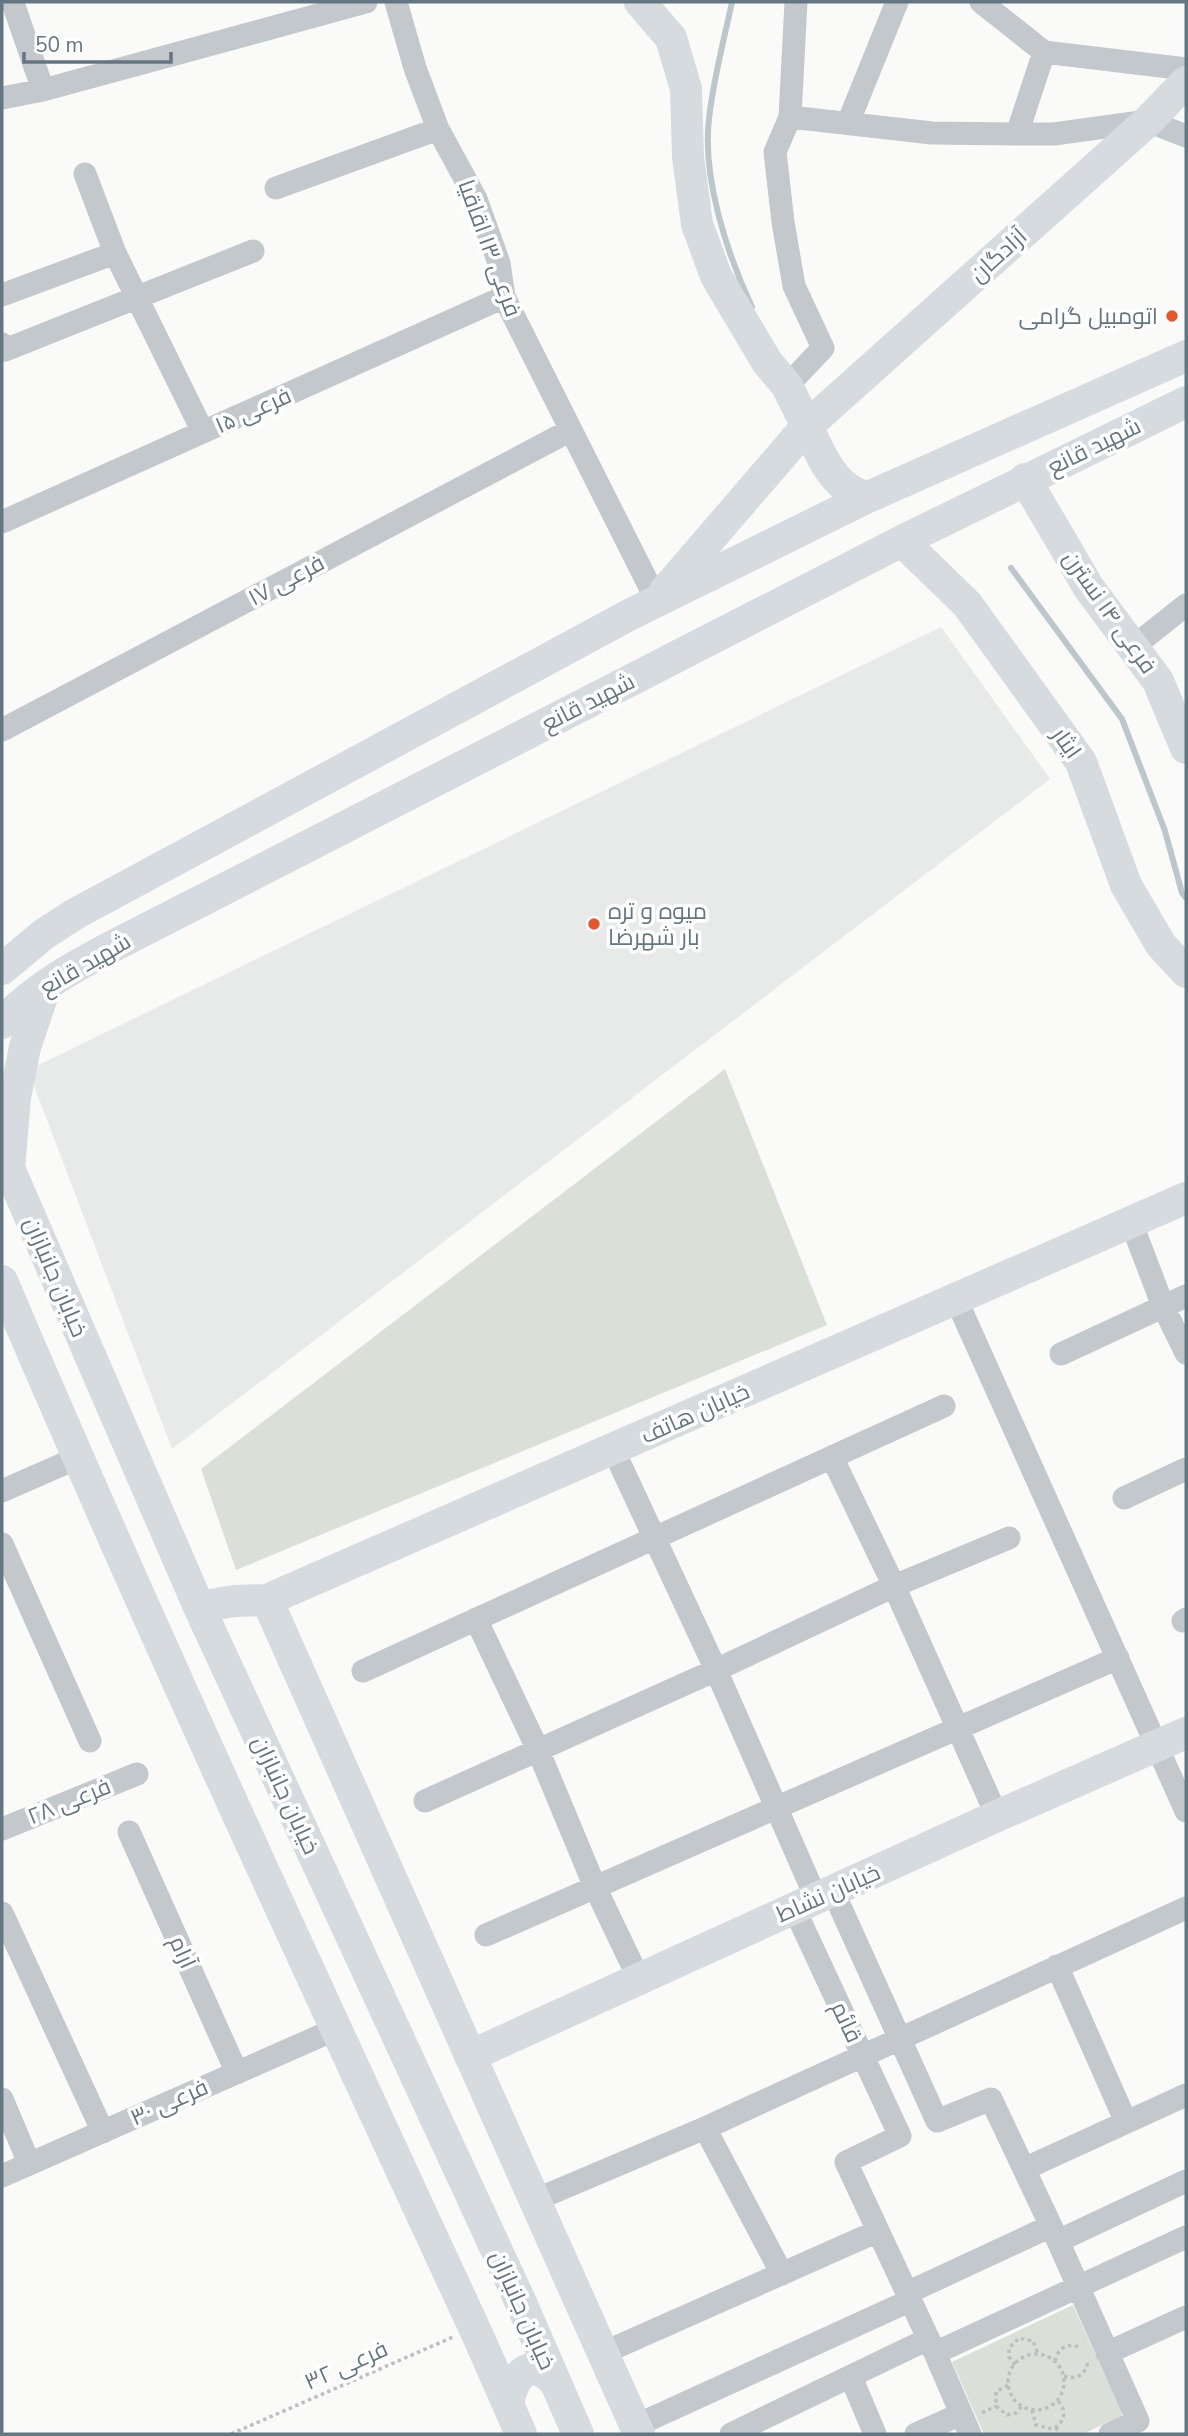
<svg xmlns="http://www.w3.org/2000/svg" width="1188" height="2436" font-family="'Nunito Sans',Cairo,sans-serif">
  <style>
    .built { fill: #e8e9e9 }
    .green { fill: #dadfd7 }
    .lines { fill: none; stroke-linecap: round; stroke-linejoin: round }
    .stream { stroke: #bbc7cb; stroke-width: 6 }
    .path { stroke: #bbbfc2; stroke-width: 3.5; stroke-dasharray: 3.5 3.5; stroke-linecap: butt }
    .street { stroke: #c3c8cc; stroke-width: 23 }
    .secondary { stroke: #d6dbdf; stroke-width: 32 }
    .poi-dot { fill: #e4572e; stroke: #fff; stroke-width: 2.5 }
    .labels { text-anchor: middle; stroke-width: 7; stroke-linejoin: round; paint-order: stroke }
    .street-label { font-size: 23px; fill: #657683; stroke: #fff }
    .poi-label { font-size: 23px; fill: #657683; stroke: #fff; text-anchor: end }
  </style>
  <rect width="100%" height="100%" fill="#fafaf8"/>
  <!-- built -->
  <path class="built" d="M941,627L1050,779L172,1449L28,1070Z"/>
  <!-- green -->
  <path class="green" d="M725,1069L827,1325L236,1570L201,1469Z
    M1073,2305L1123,2415L1083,2434H984L952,2362Z"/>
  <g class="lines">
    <!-- stream -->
    <path class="stream" d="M732,2C724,40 713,80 709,119C702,177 727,254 752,307
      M1011,568L1122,719L1165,831L1182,893L1186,898"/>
    <!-- path -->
    <path class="path" d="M1008 2382a28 28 0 1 1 56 0a28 28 0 1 1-56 0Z
      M1055,2361C1058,2347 1069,2342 1081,2348
      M1015,2365L1009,2357V2348L1019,2338L1033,2341L1038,2354
      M1064,2376C1077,2381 1086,2374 1088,2361
      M1008,2385L996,2392V2406L1007,2415L1016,2413L1022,2406
      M1032,2410L1036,2425L1052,2429C1065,2423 1068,2410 1057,2400
      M982,2413L996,2406
      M1056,2427L1059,2434
      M231,2434L453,2337"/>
    <!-- street -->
    <path class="street" d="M396,2L415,68L438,129L476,199L499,263L504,297L657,601
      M981,2L1044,52L1186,69
      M14,6L43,90
      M2,98L43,90L366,2
      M790,117L932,133L1017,134H1054L1148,121L1186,136
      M848,123L897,2
      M1017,134L1044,52
      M85,174L115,253L203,432
      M276,188L438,129
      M2,295L115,253
      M2,344L5,350L253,251
      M787,386L823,348L794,286L783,222L775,152L790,117L796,2
      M2,522L504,297
      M1133,647L1186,605
      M2,730L571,430
      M1131,1222L1163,1306L1186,1353
      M956,1299L1186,1811
      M1061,1354L1186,1296
      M613,1449L716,1670L816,1898
      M832,1457L894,1586L997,1816
      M2,1491L77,1458
      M1124,1498L1186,1469
      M2,1544L90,1741
      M476,1619L538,1750L595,1887L639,1979
      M1183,1621L1186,1619
      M363,1671L944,1406
      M425,1801L716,1670L894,1586L1009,1538
      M2,1829L137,1774
      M129,1832L237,2073
      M833,1891L937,2121L991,2099L1058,2241L1138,2421L1110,2434
      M794,1908L900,2136L846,2162L935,2353
      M2,1913L103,2132
      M486,1935L1118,1658
      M1057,1966L1126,2122
      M2,2099L29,2163
      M705,2128L782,2274
      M1024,2169L1186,2095
      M2,2176L336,2029
      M535,2200L705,2128L1186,1908
      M1058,2241L1186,2181
      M907,2293L1051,2226
      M603,2353L878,2231
      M1107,2353L1186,2317
      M851,2377L875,2434
      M635,2426L909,2301
      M731,2434L928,2339
      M916,2434L961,2414
      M970,2434L935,2353L1186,2237"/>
    <!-- secondary -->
    <path class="secondary" d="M640,2L671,38L686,89L688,157L697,224L716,276L767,362L787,386L807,426L1148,121L1186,82
      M1025,479L1089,588L1158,681L1186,748
      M902,541L967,604L1081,762L1126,885L1161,945L1186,972
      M665,591L807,426C817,446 827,473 846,487C852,492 860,495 866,498
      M2,969L44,934L75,914L631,614L866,498L1186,356
      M2,1023C34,988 75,966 117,944L902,541L1186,402
      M2,1152L199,1607L522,2305L578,2434
      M9,1170L15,1097L25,1047L46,985
      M2,1281C153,1636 316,1986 478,2336L521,2434
      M267,1600L639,2434
      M199,1607L234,1601L267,1600L1186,1198
      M470,2056L997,1816L1186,1733
      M508,2405C512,2376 530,2354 555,2382"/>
  </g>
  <!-- markers -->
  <g class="poi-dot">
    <circle cx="1172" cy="316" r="7"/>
    <circle cx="594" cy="924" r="7"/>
  </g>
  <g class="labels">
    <!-- street labels -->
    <g class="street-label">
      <text transform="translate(490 248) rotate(70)" y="8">فرعی ۱۳ اقاقیا</text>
      <text transform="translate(998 255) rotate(-42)" y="8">آزادگان</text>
      <text transform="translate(253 410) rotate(-24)" y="8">فرعی ۱۵</text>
      <text transform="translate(1094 446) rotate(-26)" y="8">شهید قانع</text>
      <text transform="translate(286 580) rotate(-28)" y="8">فرعی ۱۷</text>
      <text transform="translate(1110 612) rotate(55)" y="8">فرعی ۱۴ نسترن</text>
      <text transform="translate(588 702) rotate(-27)" y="8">شهید قانع</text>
      <text transform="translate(1067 743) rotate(55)" y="8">ایثار</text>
      <text transform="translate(85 964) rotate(-30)" y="8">شهید قانع</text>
      <text transform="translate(56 1277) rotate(67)" y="8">خیابان جانبازان</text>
      <text transform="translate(695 1413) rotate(-24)" y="8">خیابان هاتف</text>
      <text transform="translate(286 1795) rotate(65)" y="8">خیابان جانبازان</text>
      <text transform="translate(69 1801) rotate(-22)" y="8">فرعی ۲۸</text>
      <text transform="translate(828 1893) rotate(-24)" y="8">خیابان نشاط</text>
      <text transform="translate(183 1952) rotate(66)" y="8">آرام</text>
      <text transform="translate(847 2022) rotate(65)" y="8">قائم</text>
      <text transform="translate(169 2102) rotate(-24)" y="8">فرعی ۳۰</text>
      <text transform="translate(523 2310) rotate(66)" y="8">خیابان جانبازان</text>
      <text transform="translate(346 2365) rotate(-24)" y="8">فرعی ۳۲</text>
    </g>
    <!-- poi labels -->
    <g class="poi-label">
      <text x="1158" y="324">اتومبیل گرامی</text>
      <text x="608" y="919" text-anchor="start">میوه و تره<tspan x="608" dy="26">بار شهرضا</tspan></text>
    </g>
  </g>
  <!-- border -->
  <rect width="1188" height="2436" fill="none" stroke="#657683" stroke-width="7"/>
  <!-- scale -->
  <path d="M24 52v10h147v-10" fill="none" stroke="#657683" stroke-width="3.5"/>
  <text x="35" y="52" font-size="21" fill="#657683" stroke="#ffffff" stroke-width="5" paint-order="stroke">50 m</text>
</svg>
